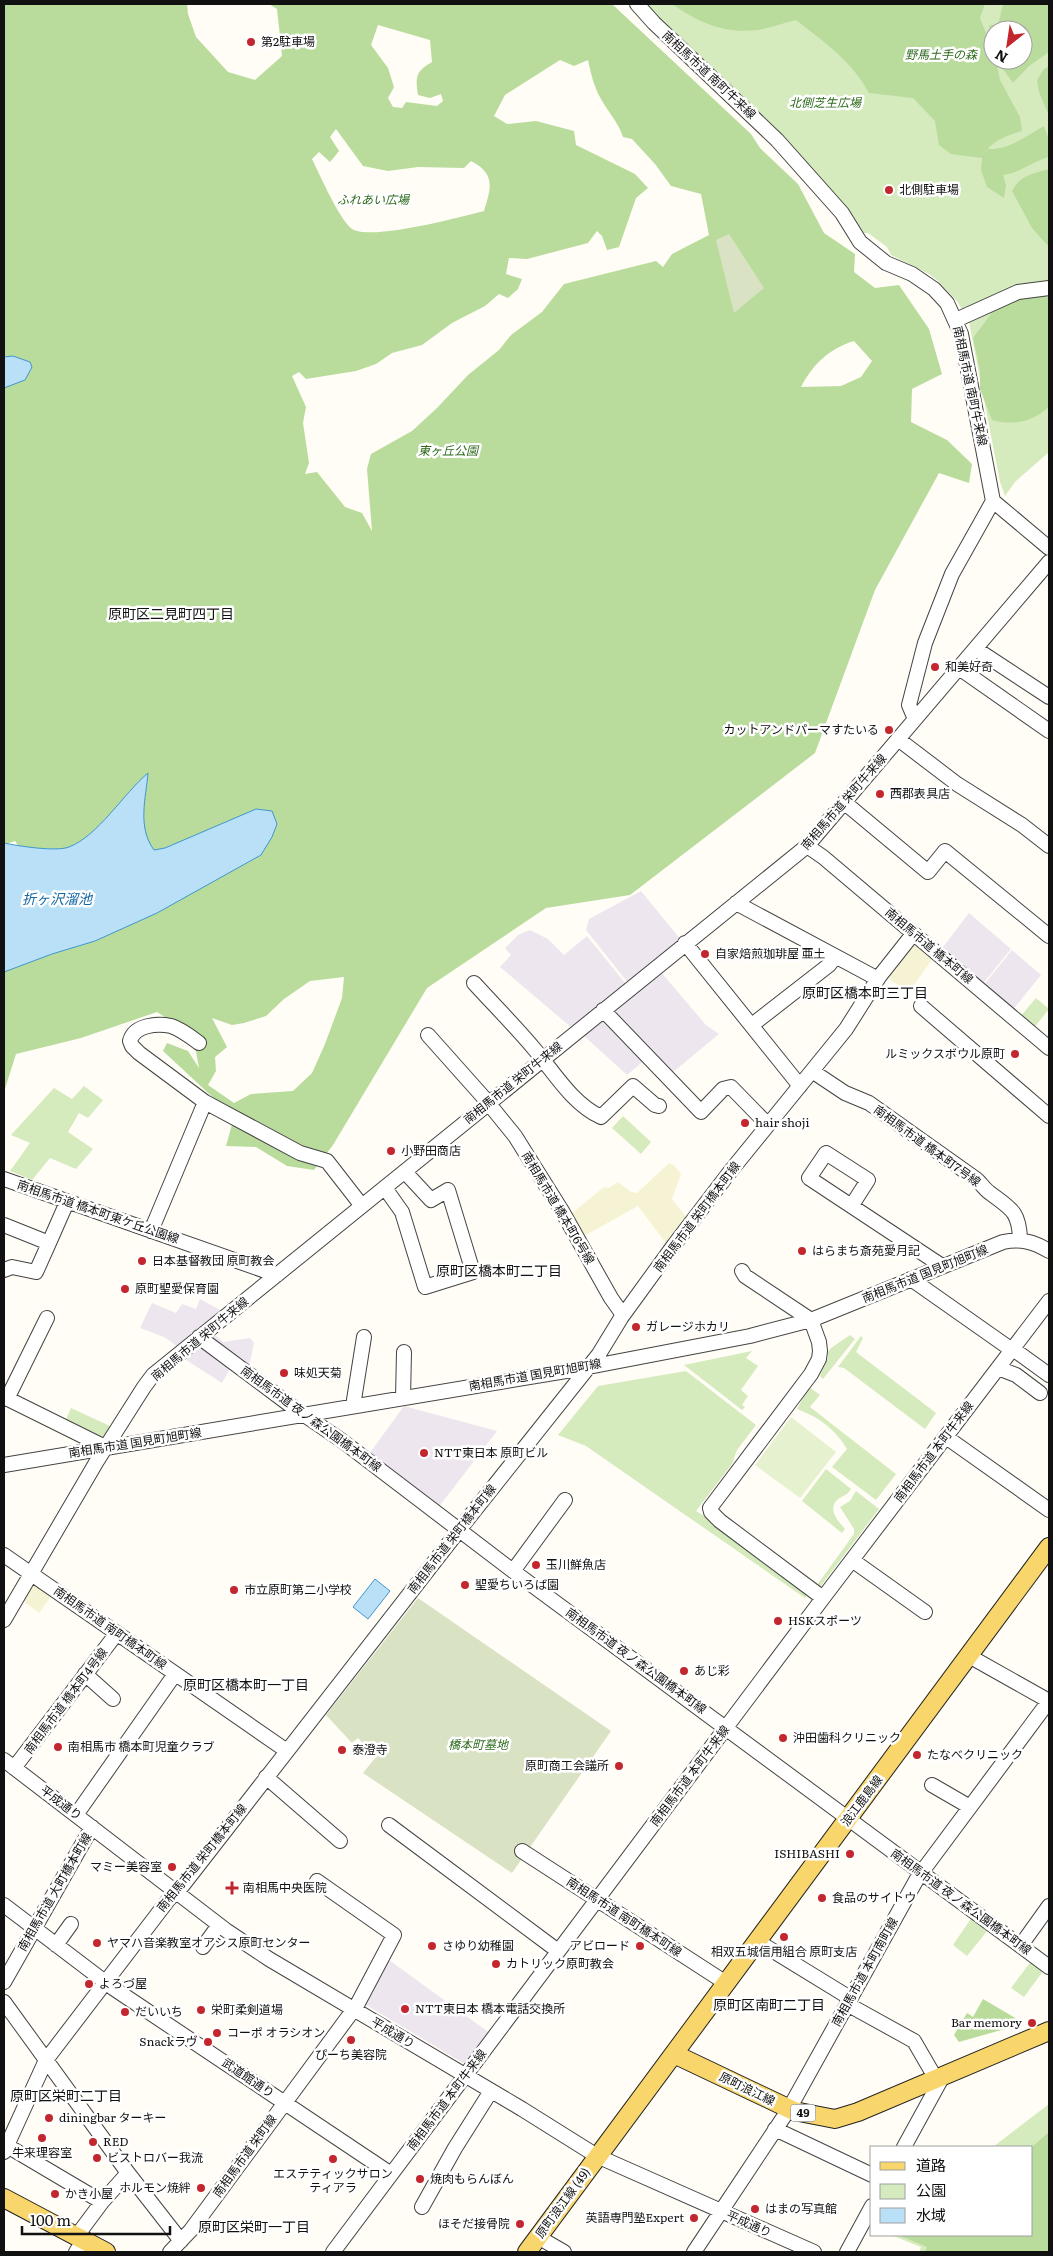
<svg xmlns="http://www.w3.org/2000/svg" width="1053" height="2256" font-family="Literata,'Noto Sans JP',serif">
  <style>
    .industrial { fill: #eee6ef }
    .farmland { fill: #f6f3d4 }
    .green { fill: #d5ebbd; fill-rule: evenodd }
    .forest { fill: #b9dc9c; fill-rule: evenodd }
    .cemetery { fill: #d9e3c4 }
    .pitch { fill: #e6f2cf }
    .water { fill: #b9e0f7; stroke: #3f96cf }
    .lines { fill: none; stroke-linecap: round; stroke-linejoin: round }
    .minor-casing { stroke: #444; stroke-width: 16 }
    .major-casing { stroke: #222; stroke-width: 20 }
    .minor { stroke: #fff; stroke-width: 14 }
    .major { stroke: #f9d66b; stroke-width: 18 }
    .poi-dot { fill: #c4262e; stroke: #fff; stroke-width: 2 }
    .labels { text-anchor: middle; stroke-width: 5; stroke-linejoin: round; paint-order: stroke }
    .shield { fill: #fff; stroke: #585858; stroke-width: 1 }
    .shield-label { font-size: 11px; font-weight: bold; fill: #111 }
    .poi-label { font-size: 12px; fill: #111; stroke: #fff; text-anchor: start }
    .park-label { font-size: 12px; font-style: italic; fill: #2f6b1f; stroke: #fff }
    .street-label { font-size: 12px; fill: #111; stroke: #fff }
    .neighbourhood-label { font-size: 14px; fill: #111; stroke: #fff }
    .water-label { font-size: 14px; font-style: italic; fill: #1768a6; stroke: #fff }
  </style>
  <rect width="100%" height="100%" fill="#fffdf5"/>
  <!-- industrial -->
  <path class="industrial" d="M641,891L681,940L628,983L586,930L589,919Z
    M969,913L1011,949L981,986L940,951Z
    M530,930L548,939L564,955L587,936L626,984L572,1028L500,967L511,955L505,948L518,935Z
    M1012,950L1041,975L1012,1011L983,986Z
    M660,971L706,1025L719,1034L672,1073L611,1010Z
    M604,1016L646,1059L627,1075L583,1035Z
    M200,1299L222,1311L178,1347L164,1337L140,1328L152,1303L176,1313L182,1304L196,1309Z
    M213,1333L223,1342L250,1338L254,1343L249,1367L210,1337Z
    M201,1345L231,1367L222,1383L183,1358Z
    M404,1406L497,1431L438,1508L369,1454Z
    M389,1960L491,2034L466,2063H463L363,2003Z"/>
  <!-- farmland -->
  <path class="farmland" d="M913,945H919L933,958L909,992L890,980L891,971Z
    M669,1163L674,1165L681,1174L672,1199L688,1219L668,1246L638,1206L584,1236L580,1234L571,1214L604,1187L609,1188L618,1182L631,1192L637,1193Z
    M33,1579L54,1592L39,1613L22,1600Z"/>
  <!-- green -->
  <path class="green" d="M646,4H1049V452L1015,482L1005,496L1000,482L969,322L957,301L938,281L929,274L891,255L887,247L868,233H861L837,197L790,144L663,23ZM993,30H1023V60H993Z
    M1036,998L1049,1009L1033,1029L1019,1018Z
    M84,1086L103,1100L88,1118L79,1113L68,1132L93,1149L76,1169L50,1158L32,1180L10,1171L30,1143L11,1135L54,1088L72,1099Z
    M623,1116L651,1142L641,1154L612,1128Z
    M850,1335L855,1339L823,1379L820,1376L828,1358V1352L831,1348Z
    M861,1336L863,1338L856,1352L936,1413L925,1429L844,1368L838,1367Z
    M752,1351L746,1358L758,1366L741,1390L748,1396L742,1405L745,1407L742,1410L684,1365Z
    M686,1371L756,1425L737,1450L732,1464L696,1511L716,1523L808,1594L805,1598L586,1446L558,1435L598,1386Z
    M809,1387L820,1395L810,1407L896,1474L876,1500L832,1467L847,1449C834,1428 820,1418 797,1409Z
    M71,1408L112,1427L105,1440L64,1424Z
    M826,1469L851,1489C847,1496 841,1496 836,1501C828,1511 839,1522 845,1529L842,1533L802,1501Z
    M856,1491L879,1509L820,1587L817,1585L854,1534V1529L840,1507L850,1501Z
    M972,1917L988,1930L967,1956L953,1945Z
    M1032,1960L1044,1970L1024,1997L1011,1988Z
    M1049,2104V2252H919L921,2247L891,2235H1032V2147H993Z"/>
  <!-- forest -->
  <path class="forest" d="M4,4H187L188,14L196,37L228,72L255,80L282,56L277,9L269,4H612L751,134L760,148L798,184L824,233L855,254L854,272L875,288L899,285L929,329L942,374L912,389L911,422L947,440L972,464L969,483L939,473L875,590L815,753L630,895L546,908L427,988L333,1145L314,1170L287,1166L256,1147L226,1146L234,1117L163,1051L167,1043L188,1051L199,1068L193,1035L157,1012L81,1038L16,1054L4,1092V962L155,853L95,850L30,864L15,841L4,845ZM378,25L430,40L432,62C416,71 415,77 418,95L430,98L441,94L443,101L437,106L406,102L402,108L393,107L388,98L394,87L388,68L371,45ZM560,60L574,66L588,60C591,74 594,87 601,99C608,112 618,122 623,137L632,139L655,164L671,186L701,194L709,235L672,254L663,267L656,261L564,284L542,312L511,335L499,350L468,375L437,408L412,431L371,454L367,469L372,531L362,513L345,507L317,472L305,474L309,463L303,423L306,407L292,376L299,372L306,379L356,371L376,364L392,353L422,345L452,323L485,306L499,294L508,298L518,289L522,279L506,274L509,258L527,259L588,243L597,231L602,236L607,250L619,247L636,198L648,188L635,174L576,145L574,131L536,121L507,124L494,116L505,95ZM336,129L363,166L388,171L418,167L464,168L471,161C496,174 491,188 484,211C461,217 371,241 352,229C339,219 320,175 312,159L319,152L330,162L339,151L330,137ZM854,341L872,361L861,377L841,386L801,387C813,364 829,349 854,341ZM344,977L342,998L325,1044L312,1073L293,1091L251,1094L234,1103L208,1085L216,1071L215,1057L227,1047L212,1018L232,1025L244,1023L266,1016L284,999L310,981Z
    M672,4H985L980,18L993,50V60H996L1000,80L1020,117L1022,131C1008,135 991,141 984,154L988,149C1008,150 1027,136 1044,126L1049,140V157C1033,161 1020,173 1003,175L1006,185L1004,198L987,187L981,170L982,158L951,154L939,145L935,121L913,98L869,93C852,61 824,42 796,20C783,23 771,28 758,30C725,34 699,23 672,4Z
    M1003,4H1049V52L1029,66L1013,83L1000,65L1001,60H1023V30H993V35L991,34L989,25H998Z
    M1049,66V116L1039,92L1037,80L1044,69Z
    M1049,169V247L1032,228L1012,191C1019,176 1034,173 1049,169Z
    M1049,291V407C1031,422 1015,426 992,420L980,389V370L973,338L996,307L1020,296Z
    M983,1999L1017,2019L1019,2025L959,2042L954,2035L967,2013L973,2017Z
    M1049,2132V2252H925L927,2247L898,2235H1032V2147Z"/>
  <!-- cemetery -->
  <path class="cemetery" d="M729,234L764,288L734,313L716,240Z
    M418,1598L611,1731L512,1873L363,1773L376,1757L358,1738L352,1743L326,1715Z"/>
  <!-- pitch -->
  <path class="pitch" d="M791,1417L836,1452L800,1498L755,1465Z"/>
  <!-- water -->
  <path class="water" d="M13,356L30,362L32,367L25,380L4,388V357Z
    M148,773C146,798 137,827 154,850L165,848L256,809L272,811L277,824L272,837L261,855L157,913L95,941L52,954L4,972V843C18,846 56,852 69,847C98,836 124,793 148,773Z
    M375,1579L390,1591L368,1619L353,1607Z"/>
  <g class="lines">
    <!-- minor casing -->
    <g class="minor-casing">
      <path id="minor" d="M637,4L654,23L777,140L842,213L860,242L886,263L912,274L934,289L947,303L961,334L993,501L1049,548
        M956,320L1018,292L1049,288
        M976,649L1049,697
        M959,668L1049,731
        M915,719L909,705L925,643L952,574L993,501
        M898,739L957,784L1022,825L1049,846
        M845,803L928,872L945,851L1049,936
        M807,846L823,857L1049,1048
        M736,903L878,979
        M685,943L800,1086
        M474,983C495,1006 517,1028 536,1051C555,1074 573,1104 601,1117L633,1086L655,1105L659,1106
        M921,1006L1049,1116
        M603,1010L701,1112L723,1089L731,1087L768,1125
        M752,1025L829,965L835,957
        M428,1035L485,1099L515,1136L562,1211L611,1298L623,1315
        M199,1043C191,1037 181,1029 171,1026C157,1023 134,1025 130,1041L132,1046L139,1053L205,1102
        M812,1071L845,1093L869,1103L976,1179C981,1183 984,1189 990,1193C1011,1209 1019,1211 1020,1239
        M4,1179L277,1275
        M385,1188L402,1212L425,1287L473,1272L448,1190L431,1200L405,1172
        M852,1205L868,1180L826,1153L809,1178L942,1266
        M4,1225L49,1243L67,1202
        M151,1231L205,1102L300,1153L327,1161L362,1206
        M4,1270L12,1267L36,1272L49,1243
        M742,1271L745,1276L811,1320L819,1342L820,1351L819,1359L811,1374L710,1508L711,1512L720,1521L823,1598
        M911,1279L1012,1350
        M199,1337L294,1408L341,1440L513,1571L1049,1967
        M1013,1349L1049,1375
        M998,1368L1016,1375L1040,1393
        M4,1397L107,1448
        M403,1398L404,1352
        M7,1399L47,1318
        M353,1406L364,1337
        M946,1437L1049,1510
        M4,1465L578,1369L750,1336L811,1320L1003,1242C1021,1238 1034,1242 1049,1251
        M4,1555L287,1751
        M852,1560L925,1612
        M513,1571L565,1500
        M4,1620L97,1461L144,1387L153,1375L807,846L1049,562
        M969,1656L1049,1701
        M85,1674L113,1699
        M4,1760L227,1931L269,1959L522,2109L597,2156L814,2252
        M14,1768L117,1633
        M266,1777L340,1841
        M932,1785L970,1807
        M76,1815L175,1674
        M389,1825L558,1951
        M522,1851L726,1983
        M4,1905L113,1988L391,2174
        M757,1941L850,1998
        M56,1945L71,1924
        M1021,1945L1049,1906
        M203,1947L219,1925
        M4,1982L92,1827
        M4,2002L128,2173L181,2241
        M847,2004L914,2041L936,2079
        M775,2129L872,2175
        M4,2144L102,2202
        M904,2147L943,2076
        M4,2152L46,2060L169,1899L183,1885L463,1525L599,1354L621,1318L674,1245L729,1173L846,1029L879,977L913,934
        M422,2207L455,2148L491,2091
        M76,2237L102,2202L128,2173
        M538,2237L564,2252
        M76,2252L83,2241
        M170,2252L191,2230L357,2005L394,1935L317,1881
        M333,2252L823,1598L1049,1301
        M694,2252L789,2109L918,1877L1049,1701
        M847,2252L872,2206"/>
    </g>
    <!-- major casing -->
    <g class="major-casing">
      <path id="major" d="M674,2054L794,2111L835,2119L858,2112L1049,2031
        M4,2198L106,2252
        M527,2252C702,2018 876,1783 1049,1547"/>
    </g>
    <!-- minor -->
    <use href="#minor" class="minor"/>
    <!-- major -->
    <use href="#major" class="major"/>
  </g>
  <!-- markers -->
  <g class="poi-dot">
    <circle cx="251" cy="42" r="5"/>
    <circle cx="889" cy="190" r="5"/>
    <circle cx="935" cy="667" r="5"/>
    <circle cx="889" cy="730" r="5"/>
    <circle cx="880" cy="794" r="5"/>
    <circle cx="705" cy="954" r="5"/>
    <circle cx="1015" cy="1054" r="5"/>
    <circle cx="745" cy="1123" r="5"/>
    <circle cx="391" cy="1151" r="5"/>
    <circle cx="802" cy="1251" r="5"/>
    <circle cx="142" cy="1261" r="5"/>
    <circle cx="125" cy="1289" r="5"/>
    <circle cx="636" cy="1327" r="5"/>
    <circle cx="284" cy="1373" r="5"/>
    <circle cx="424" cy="1453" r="5"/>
    <circle cx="536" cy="1565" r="5"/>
    <circle cx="465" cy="1585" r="5"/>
    <circle cx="234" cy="1590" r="5"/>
    <circle cx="778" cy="1621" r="5"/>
    <circle cx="684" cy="1671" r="5"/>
    <circle cx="783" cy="1738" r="5"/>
    <circle cx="58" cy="1747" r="5"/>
    <circle cx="342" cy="1750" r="5"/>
    <circle cx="917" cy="1755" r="5"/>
    <circle cx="619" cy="1766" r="5"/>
    <circle cx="850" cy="1854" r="5"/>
    <circle cx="172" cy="1867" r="5"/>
    <path d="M229.5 1880.5h5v5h5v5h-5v5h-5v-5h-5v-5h5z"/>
    <circle cx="822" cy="1898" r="5"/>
    <circle cx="784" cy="1937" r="5"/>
    <circle cx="97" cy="1943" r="5"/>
    <circle cx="432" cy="1946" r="5"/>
    <circle cx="640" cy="1946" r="5"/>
    <circle cx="496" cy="1964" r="5"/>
    <circle cx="89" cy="1984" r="5"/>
    <circle cx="405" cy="2009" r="5"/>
    <circle cx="201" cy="2010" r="5"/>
    <circle cx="125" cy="2012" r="5"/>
    <circle cx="1032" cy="2023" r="5"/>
    <circle cx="217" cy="2033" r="5"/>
    <circle cx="351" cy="2040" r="5"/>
    <circle cx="208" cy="2042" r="5"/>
    <circle cx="49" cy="2118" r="5"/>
    <circle cx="42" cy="2138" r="5"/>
    <circle cx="93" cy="2142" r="5"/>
    <circle cx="97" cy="2158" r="5"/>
    <circle cx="333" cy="2159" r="5"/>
    <circle cx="420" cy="2179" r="5"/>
    <circle cx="201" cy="2188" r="5"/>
    <circle cx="55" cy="2194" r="5"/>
    <circle cx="755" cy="2209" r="5"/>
    <circle cx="694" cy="2218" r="5"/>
    <circle cx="520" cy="2224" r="5"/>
  </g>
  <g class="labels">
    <!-- shield labels -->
    <rect class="shield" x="790.5" y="2104.5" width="25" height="17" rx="4"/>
    <g class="shield-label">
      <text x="803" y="2117">49</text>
    </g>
    <!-- poi labels -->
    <g class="poi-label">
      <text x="261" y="46">第2駐車場</text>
      <text x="899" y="194">北側駐車場</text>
      <text x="945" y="671">和美好奇</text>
      <text x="879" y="734" text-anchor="end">カットアンドパーマすたいる</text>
      <text x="890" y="798">西郡表具店</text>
      <text x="715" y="958">自家焙煎珈琲屋 亜土</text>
      <text x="1005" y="1058" text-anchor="end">ルミックスボウル原町</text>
      <text x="755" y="1127">hair shoji</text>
      <text x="401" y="1155">小野田商店</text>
      <text x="812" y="1255">はらまち斎苑愛月記</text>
      <text x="152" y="1265">日本基督教団 原町教会</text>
      <text x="135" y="1293">原町聖愛保育園</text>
      <text x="646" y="1331">ガレージホカリ</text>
      <text x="294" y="1377">味処天菊</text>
      <text x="434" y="1457">NTT東日本 原町ビル</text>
      <text x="546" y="1569">玉川鮮魚店</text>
      <text x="475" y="1589">聖愛ちいろば園</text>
      <text x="244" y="1594">市立原町第二小学校</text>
      <text x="788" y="1625">HSKスポーツ</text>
      <text x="694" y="1675">あじ彩</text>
      <text x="793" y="1742">沖田歯科クリニック</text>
      <text x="68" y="1751">南相馬市 橋本町児童クラブ</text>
      <text x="352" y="1754">泰澄寺</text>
      <text x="927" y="1759">たなべクリニック</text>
      <text x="609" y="1770" text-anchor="end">原町商工会議所</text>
      <text x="840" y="1858" text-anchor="end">ISHIBASHI</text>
      <text x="162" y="1871" text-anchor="end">マミー美容室</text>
      <text x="243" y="1892">南相馬中央医院</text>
      <text x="832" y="1902">食品のサイトウ</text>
      <text x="107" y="1947">ヤマハ音楽教室オアシス原町センター</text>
      <text x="442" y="1950">さゆり幼稚園</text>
      <text x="630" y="1950" text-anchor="end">アビロード</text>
      <text x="784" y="1956" text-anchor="middle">相双五城信用組合 原町支店</text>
      <text x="506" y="1968">カトリック原町教会</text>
      <text x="99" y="1988">よろづ屋</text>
      <text x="415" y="2013">NTT東日本 橋本電話交換所</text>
      <text x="211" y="2014">栄町柔剣道場</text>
      <text x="135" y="2016">だいいち</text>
      <text x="1022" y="2027" text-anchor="end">Bar memory</text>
      <text x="227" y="2037">コーポ オラシオン</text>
      <text x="198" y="2046" text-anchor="end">Snackラヴ</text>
      <text x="351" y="2059" text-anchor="middle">ぴーち美容院</text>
      <text x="59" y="2122">diningbar ターキー</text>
      <text x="103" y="2146">RED</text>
      <text x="42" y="2157" text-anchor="middle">牛来理容室</text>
      <text x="107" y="2162">ビストロバー我流</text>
      <text x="333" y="2178" text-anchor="middle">エステティックサロン<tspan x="333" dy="14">ティアラ</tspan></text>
      <text x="430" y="2183">焼肉もらんぼん</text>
      <text x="191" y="2192" text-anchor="end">ホルモン焼絆</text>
      <text x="65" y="2198">かき小屋</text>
      <text x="765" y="2213">はまの写真館</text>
      <text x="684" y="2222" text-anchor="end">英語専門塾Expert</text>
      <text x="510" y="2228" text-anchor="end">ほそだ接骨院</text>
    </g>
    <!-- park labels -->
    <g class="park-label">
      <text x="941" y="59">野馬土手の森</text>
      <text x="825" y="107">北側芝生広場</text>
      <text x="373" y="204">ふれあい広場</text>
      <text x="448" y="455">東ヶ丘公園</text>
      <text x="478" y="1749">橋本町墓地</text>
    </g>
    <!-- street labels -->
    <g class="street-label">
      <text transform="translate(709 75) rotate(43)" y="4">南相馬市道 南町牛来線</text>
      <text transform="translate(970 386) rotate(78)" y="4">南相馬市道 南町牛来線</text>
      <text transform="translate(844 802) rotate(-49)" y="4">南相馬市道 栄町牛来線</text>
      <text transform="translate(929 946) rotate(40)" y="4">南相馬市道 橋本町線</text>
      <text transform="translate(513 1083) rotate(-39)" y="4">南相馬市道 栄町牛来線</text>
      <text transform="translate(927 1146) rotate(36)" y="4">南相馬市道 橋本町7号線</text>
      <text transform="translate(558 1208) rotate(59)" y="4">南相馬市道 橋本町6号線</text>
      <text transform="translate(98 1212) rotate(19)" y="4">南相馬市道 橋本町東ケ丘公園線</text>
      <text transform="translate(697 1217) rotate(-53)" y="4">南相馬市道 栄町橋本町線</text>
      <text transform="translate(925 1274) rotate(-22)" y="4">南相馬市道 国見町旭町線</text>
      <text transform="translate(200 1339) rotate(-40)" y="4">南相馬市道 栄町牛来線</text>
      <text transform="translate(535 1375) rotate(-10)" y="4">南相馬市道 国見町旭町線</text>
      <text transform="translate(311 1419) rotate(36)" y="4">南相馬市道 夜ノ森公園橋本町線</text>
      <text transform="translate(135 1443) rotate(-9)" y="4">南相馬市道 国見町旭町線</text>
      <text transform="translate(934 1452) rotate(-53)" y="4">南相馬市道 本町牛来線</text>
      <text transform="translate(452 1539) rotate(-52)" y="4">南相馬市道 栄町橋本町線</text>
      <text transform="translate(110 1628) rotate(35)" y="4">南相馬市道 南町橋本町線</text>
      <text transform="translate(636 1661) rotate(36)" y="4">南相馬市道 夜ノ森公園橋本町線</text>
      <text transform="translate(66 1701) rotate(-53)" y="4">南相馬市道 橋本町4号線</text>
      <text transform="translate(690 1776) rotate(-53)" y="4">南相馬市道 本町牛来線</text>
      <text transform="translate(862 1801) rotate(-53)" y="4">浪江鹿島線</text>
      <text transform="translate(61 1803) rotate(37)" y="4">平成通り</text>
      <text transform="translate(202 1858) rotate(-51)" y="4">南相馬市道 栄町橋本町線</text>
      <text transform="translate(55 1892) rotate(-60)" y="4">南相馬市道 大町橋本町線</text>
      <text transform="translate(961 1902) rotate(36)" y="4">南相馬市道 夜ノ森公園橋本町線</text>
      <text transform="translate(624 1917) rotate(33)" y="4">南相馬市道 南町橋本町線</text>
      <text transform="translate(865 1972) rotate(-61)" y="4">南相馬市道 本町南町線</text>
      <text transform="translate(393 2033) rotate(31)" y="4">平成通り</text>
      <text transform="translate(248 2078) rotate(34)" y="4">武道館通り</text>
      <text transform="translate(747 2089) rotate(26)" y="4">原町浪江線</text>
      <text transform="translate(447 2100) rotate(-53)" y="4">南相馬市道 本町牛来線</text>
      <text transform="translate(245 2156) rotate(-54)" y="4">南相馬市道 栄町線</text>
      <text transform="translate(563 2203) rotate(-54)" y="4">原町浪江線 (49)</text>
      <text transform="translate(749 2224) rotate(24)" y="4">平成通り</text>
    </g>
    <!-- neighbourhood labels -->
    <g class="neighbourhood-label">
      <text x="171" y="619">原町区二見町四丁目</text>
      <text x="865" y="998">原町区橋本町三丁目</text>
      <text x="499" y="1276">原町区橋本町二丁目</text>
      <text x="246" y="1690">原町区橋本町一丁目</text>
      <text x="769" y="2010">原町区南町二丁目</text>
      <text x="66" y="2101">原町区栄町二丁目</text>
      <text x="254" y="2232">原町区栄町一丁目</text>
    </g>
    <!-- water labels -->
    <g class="water-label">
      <text x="57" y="904">折ヶ沢溜池</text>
    </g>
  </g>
  <!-- border -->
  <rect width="1053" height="2256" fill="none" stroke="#111111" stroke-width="10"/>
  <!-- legend -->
  <rect x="870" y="2146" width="162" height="90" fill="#ffffff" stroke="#a0a0a0"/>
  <rect x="880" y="2162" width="25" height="8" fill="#f9d66b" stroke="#a0a0a0"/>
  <text x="916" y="2171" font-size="15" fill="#111111">道路</text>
  <rect x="880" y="2184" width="25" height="15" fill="#d5ebbd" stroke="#a0a0a0"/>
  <text x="916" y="2196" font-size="15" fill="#111111">公園</text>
  <rect x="880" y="2208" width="25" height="15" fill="#b9e0f7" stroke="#a0a0a0"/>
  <text x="916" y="2221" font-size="15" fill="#111111">水域</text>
  <!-- north arrow -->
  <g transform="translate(1008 45) rotate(210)"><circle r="24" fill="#ffffff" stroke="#a0a0a0"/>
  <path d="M0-4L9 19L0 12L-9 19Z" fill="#c4262e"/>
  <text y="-8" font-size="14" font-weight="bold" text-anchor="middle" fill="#111111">N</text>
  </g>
  <!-- scale -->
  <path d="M22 2226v8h148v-8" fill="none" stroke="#111111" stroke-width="2.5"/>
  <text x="30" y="2226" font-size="15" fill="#111111" stroke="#ffffff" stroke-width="4" paint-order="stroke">100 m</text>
</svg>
